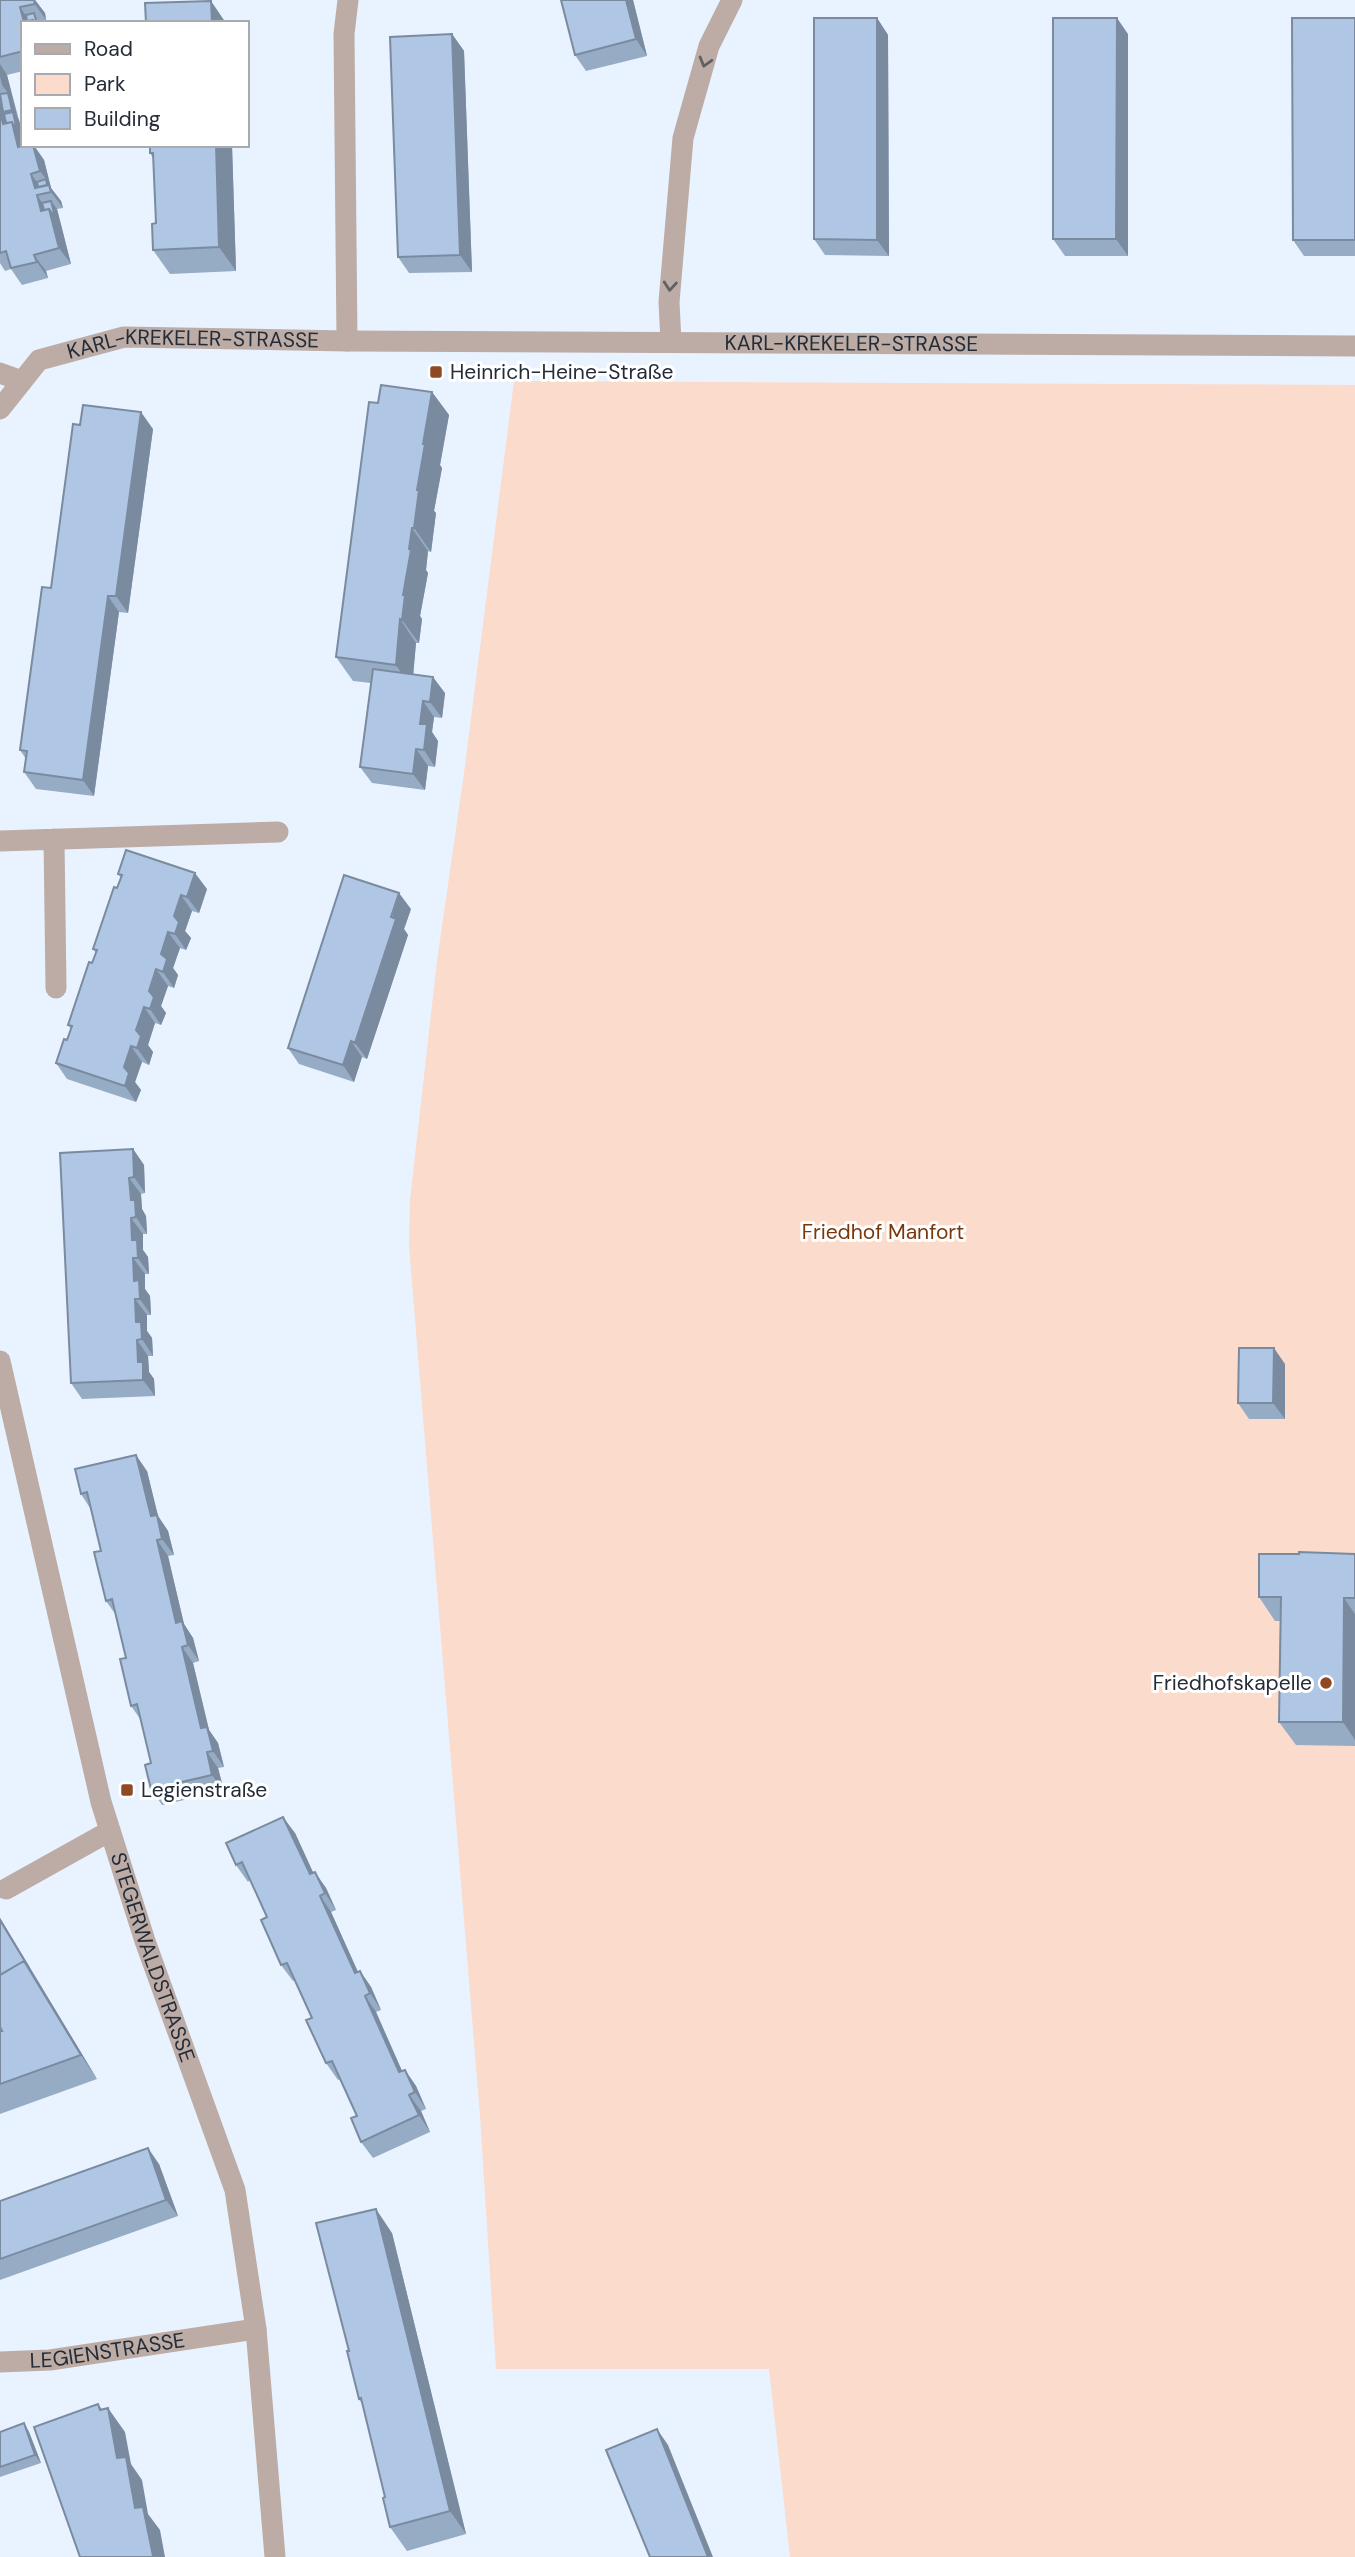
<svg xmlns="http://www.w3.org/2000/svg" width="1355" height="2557" font-family="'DM Sans',sans-serif">
  <style>
    .green { fill: #fbdbcb }
    .lines { fill: none; stroke-linecap: round; stroke-linejoin: round }
    .lane { stroke: #bcaca5; stroke-width: 21 }
    .street { stroke: #bcaca5; stroke-width: 21 }
    .wall { fill: #96abc4 }
    .shaded-wall { fill: #7a8ba0 }
    .building { fill: #afc7e4; stroke: #7a8ba0; stroke-width: 2 }
    .oneway { stroke: #605f63 }
    .poi-dot { fill: #904a23; stroke: #fff; stroke-width: 2.5 }
    .labels { text-anchor: middle; stroke-width: 6; stroke-linejoin: round; paint-order: stroke }
    .street-label { font-size: 21px; fill: #232c37; stroke: #fff }
    .poi-label { font-size: 21px; fill: #232c37; stroke: #fff; text-anchor: start }
    .park-label { font-size: 21px; fill: #79370c; stroke: #fff }
  </style>
  <rect width="100%" height="100%" fill="#e9f3ff"/>
  <!-- green -->
  <path class="green" d="M514,381L1355,385V2557H790L769,2369H496L480,2116L409,1246L410,1200L437,961L464,773Z"/>
  <g class="lines">
    <!-- lane -->
    <path class="lane" d="M0,373L22,381
      M54,839L56,988
      M0,841L278,832
      M6,1889L110,1831"/>
    <!-- street -->
    <g class="street">
      <path d="M347,341L344,34L348,0"/>
      <path d="M671,342L669,302L683,138L709,46L732,0"/>
      <path id="s1" d="M0,409L39,360L124,337L347,341L1355,346"/>
      <path id="s2" d="M0,1361L101,1802L145,1941L235,2190L256,2329L275,2557"/>
      <path id="s3" d="M0,2362L50,2360L256,2329"/>
    </g>
  </g>
  <!-- wall -->
  <path class="wall" d="M0,0H35L45,13L46,20L40,21V23H23V71L7,75L19,120L23,145H34L44,160L51,188L61,201L63,208L57,209L71,264L46,271L48,278L22,285L11,269L5,271L0,263Z
    M633,0L647,56L586,71L575,55Z
    M877,18L888,35L889,256L825,255L814,239Z
    M1355,18V256H1304L1293,240Z
    M452,34L464,51L472,272L409,273L398,257Z
    M1128,34V256H1065L1053,239Z
    M150,145H232L236,271L170,274L153,250L156,223L153,158L150,153Z
    M432,392L449,415L440,465L442,468L434,511L436,513L431,552L428,551L426,570L428,573L420,616L422,619L419,643H416L413,674L445,693L442,718L434,717L432,732L438,741L435,767L428,766L425,790L372,783L360,767L371,683L353,681L336,657L378,403Z
    M153,429L128,613L119,612L94,796L36,789L24,772L26,759L20,750L51,588Z
    M118,874L207,889L199,913L192,911L185,931L191,938L186,950L180,948L173,968L178,975L174,988L168,986L161,1006L166,1013L161,1025L155,1023L148,1045L153,1052L149,1065L142,1062L135,1082L141,1090L136,1102L67,1079L56,1063L67,1040L71,1029L68,1025L96,953L93,949L121,878Z
    M411,909L404,929L408,935L367,1059L362,1057L354,1082L299,1064L288,1048Z
    M133,1149L144,1165L145,1193L141,1194L142,1209L146,1216L147,1234H143V1250L148,1257L149,1274H145V1289L150,1296L151,1315H147V1331L152,1338L153,1356H148L149,1372L154,1379L155,1396L82,1399L71,1383Z
    M1285,1364V1419H1249L1238,1403Z
    M147,1471L158,1516L168,1531L174,1555L168,1556L173,1578L184,1624L193,1638L199,1661L193,1663L209,1730L218,1743L224,1767L218,1768L224,1791L162,1805L151,1789V1763L141,1720L131,1706L126,1658L116,1615L106,1601L101,1551L90,1508L81,1494Z
    M1355,1554V1746L1296,1745L1279,1722L1280,1621H1275L1259,1597Z
    M295,1833L313,1872L326,1888L336,1910L331,1912L358,1972L360,1971L371,1987L381,2010L376,2012L402,2071L405,2070L416,2086L426,2109L421,2111L430,2132L373,2158L361,2142L357,2116L340,2079L338,2080L326,2063L312,2018L295,1980L293,1981L281,1965L267,1917L250,1880L248,1882L236,1865Z
    M0,1918L97,2079L0,2114V2031H2L0,2027Z
    M159,2164L178,2216L0,2280V2201Z
    M392,2233L466,2534L407,2551L390,2527L385,2497L363,2405L359,2399L349,2351Z
    M24,2423L29,2432L41,2463L0,2477V2432Z"/>
  <!-- shaded-wall -->
  <path class="shaded-wall" d="M32,0H35L45,13L46,20Z
    M626,0H633L647,56L636,39Z
    M211,1L226,23H212Z
    M20,7L31,23L24,22Z
    M877,18L888,35L889,256L877,240Z
    M1117,18L1128,34V256L1116,239Z
    M452,34L464,51L472,272L460,255Z
    M0,64L7,75L18,119L12,110L8,93L2,85L0,76Z
    M0,96L3,112L9,121L12,131L3,124L0,112Z
    M13,112L19,120L23,136V145H25L18,147L12,122Z
    M33,145L44,160L51,188L61,201L63,208L51,192H49L46,179L40,171Z
    M216,145H232L236,271L219,247Z
    M31,174L43,190L35,188Z
    M37,195L48,212L41,211Z
    M51,201L57,209L71,264L59,248L49,209Z
    M34,255L46,271L48,278L37,262Z
    M432,392L449,415L440,465L442,468L434,511L436,513L431,552L414,528L417,490L423,444Z
    M141,412L153,429L128,613L116,596Z
    M412,528L428,551L426,570L428,573L420,616L422,619L419,643L402,620L403,595Z
    M108,596L119,612L94,796L83,780Z
    M400,619L416,643L412,689L396,665Z
    M433,677L445,693L442,718L430,702Z
    M423,701L434,717L432,732L438,741L435,767L424,750L420,724Z
    M416,749L428,766L425,790L413,774Z
    M195,873L207,889L199,913L187,897Z
    M399,893L411,909L404,929L408,935L367,1059L355,1043Z
    M181,895L192,911L185,931L191,938L186,950L175,934L174,916Z
    M168,932L180,948L173,968L178,975L174,988L163,972L161,954Z
    M156,969L168,986L161,1006L166,1013L161,1025L150,1009L149,991Z
    M144,1007L155,1023L148,1045L153,1052L149,1065L137,1048L136,1030Z
    M351,1041L362,1057L354,1082L343,1065Z
    M131,1046L142,1062L135,1082L141,1090L136,1102L125,1086L124,1067Z
    M133,1149L144,1165L145,1193L134,1177Z
    M129,1178L141,1194L142,1209L146,1216L147,1234L136,1217L131,1200Z
    M131,1218L143,1234V1250L148,1257L149,1274L138,1258L132,1240Z
    M133,1258L145,1274V1289L150,1296L151,1315L140,1299L134,1281Z
    M135,1299L147,1315V1331L152,1338L153,1356L142,1339L136,1322Z
    M137,1340L148,1356L149,1372L154,1379L155,1396L143,1380L138,1362Z
    M1274,1348L1285,1364V1419L1273,1403Z
    M136,1455L147,1471L158,1516L168,1531L174,1555L162,1539L151,1516Z
    M157,1540L168,1556L184,1624L193,1638L199,1661L188,1645L176,1623Z
    M1344,1598L1355,1614V1740L1343,1722Z
    M182,1647L193,1663L209,1730L218,1743L224,1767L213,1751L201,1728Z
    M207,1752L218,1768L224,1791L212,1775Z
    M283,1817L295,1833L321,1890L310,1874Z
    M315,1872L326,1888L336,1910L325,1893Z
    M320,1896L331,1912L366,1990L355,1973Z
    M0,1918L97,2079L81,2055L0,1920Z
    M360,1971L371,1987L381,2010L370,1993Z
    M365,1996L376,2012L410,2089L399,2072Z
    M405,2070L416,2086L426,2109L415,2092Z
    M409,2095L421,2111L430,2132L419,2115Z
    M148,2148L159,2164L178,2216L166,2200Z
    M376,2209L392,2233L466,2534L450,2511Z
    M98,2404L111,2422L108,2408L125,2432L131,2464L142,2480L148,2514L160,2530L165,2557H153Z
    M24,2423L29,2432L41,2463L35,2455Z
    M657,2429L668,2445L713,2557H708Z"/>
  <!-- building -->
  <path class="building" d="M0,0H34L35,4L20,7L24,22L33,20L34,23H23V51L0,57Z
    M561,0H626L636,39L575,55Z
    M211,1L212,23H146L145,3Z
    M34,13L37,23H35L33,20L27,21L26,15Z
    M814,18H877V240L814,239Z
    M1053,18H1117L1116,239H1053Z
    M1292,18H1355V240H1293Z
    M452,34L460,255L398,257L390,37Z
    M8,93L12,110L3,112L0,94Z
    M0,112L3,124L12,122L18,147L27,145H33L40,171L31,174L35,188L49,185L51,192L37,195L41,211L49,209L59,248L34,255L37,262L11,268L6,251L0,253Z
    M13,112L17,130L12,122L6,123L4,114Z
    M150,145H216L219,247L153,250L152,224L156,223L153,153H150Z
    M46,179L47,185L38,187L37,182Z
    M51,201L55,217L49,209L44,210L42,203Z
    M381,385L432,392L423,444H425L417,490H419L414,528H412L409,549L411,550L403,595H405L402,620L400,619L396,665L336,657L369,402L378,403Z
    M83,405L141,412L116,596H108L83,780L24,772L27,751L20,750L42,587L51,588L73,424L80,425Z
    M373,669L433,677L430,702L423,701L420,724H427L424,750L416,749L413,774L360,767Z
    M126,850L195,873L187,897L181,895L174,916L179,922L175,934L168,932L161,954L167,959L163,972L156,969L149,991L154,997L150,1009L144,1007L136,1030L141,1036L137,1048L131,1046L124,1067L129,1073L125,1086L56,1063L64,1039L67,1040L72,1026L68,1025L89,962L92,963L97,950L93,949L114,887L117,888L122,875L118,874Z
    M344,875L399,893L391,917L396,919L355,1043L351,1041L343,1065L288,1048Z
    M133,1149L134,1177L129,1178L131,1200H135L136,1217L131,1218L132,1240H137L138,1258H133L134,1281L139,1280L140,1299H135L136,1322H141L142,1339L137,1340L138,1362H143V1380L71,1383L60,1153Z
    M1239,1348H1274L1273,1403H1238Z
    M136,1455L151,1516L157,1515L162,1539L157,1540L176,1623L182,1621L188,1645L182,1647L201,1728L207,1727L213,1751L207,1752L212,1775L151,1789L145,1765L151,1763L137,1704L131,1706L120,1659L126,1658L112,1599L106,1601L94,1552L101,1551L87,1492L81,1494L75,1469Z
    M1299,1552L1355,1554V1598H1344L1343,1722H1279L1281,1597H1259V1554H1299Z
    M283,1817L310,1874L315,1872L325,1893L320,1896L355,1973L360,1971L370,1993L365,1996L399,2072L405,2070L415,2092L409,2095L419,2115L361,2142L351,2118L357,2116L332,2061L326,2063L306,2020L312,2018L287,1963L281,1965L261,1920L267,1917L242,1862L236,1865L226,1843Z
    M0,1920L29,1968L24,1961L0,1975Z
    M24,1961L81,2055L0,2084V2031H2L0,2027V1975Z
    M148,2148L166,2200L0,2259V2201Z
    M376,2209L450,2511L390,2527L383,2498L385,2497L361,2398L359,2399L347,2351H349L316,2223Z
    M98,2404L100,2410L108,2408L117,2458L126,2457L135,2508L143,2507L153,2556L161,2555V2557H80L34,2427Z
    M24,2423L35,2455L0,2467V2432Z
    M657,2429L708,2557H650L606,2450Z"/>
  <!-- one-way arrows -->
  <defs><path id="oneway-chevron" d="M-2-3.5L2.5 0L-2 3.5" fill="none" stroke-width="1.6" stroke-linecap="round" stroke-linejoin="round" transform="scale(1.75)"/></defs>
  <g class="oneway">
    <use href="#oneway-chevron" transform="translate(705 62) rotate(106)"/>
    <use href="#oneway-chevron" transform="translate(670 286) rotate(95)"/>
  </g>
  <!-- markers -->
  <g class="poi-dot">
    <rect x="429" y="365" width="14" height="14" rx="3.5"/>
    <circle cx="1326" cy="1683" r="7"/>
    <rect x="120" y="1783" width="14" height="14" rx="3.5"/>
  </g>
  <g class="labels">
    <!-- street labels -->
    <g class="street-label">
      <text dy="7" stroke="none"><textPath href="#s1" startOffset="878">KARL-KREKELER-STRASSE</textPath></text>
      <text dy="7" stroke="none"><textPath href="#s1" startOffset="219">KARL-KREKELER-STRASSE</textPath></text>
      <text dy="7" stroke="none"><textPath href="#s2" startOffset="616">STEGERWALDSTRASSE</textPath></text>
      <text dy="7" stroke="none"><textPath href="#s3" startOffset="108">LEGIENSTRASSE</textPath></text>
    </g>
    <!-- poi labels -->
    <g class="poi-label">
      <text x="450" y="379">Heinrich-Heine-Straße</text>
      <text x="1312" y="1690" text-anchor="end">Friedhofskapelle</text>
      <text x="141" y="1797">Legienstraße</text>
    </g>
    <!-- park labels -->
    <g class="park-label">
      <text x="883" y="1239">Friedhof Manfort</text>
    </g>
  </g>
  <!-- legend -->
  <rect x="21" y="21" width="228" height="126" fill="#ffffff" stroke="#a7abaf" stroke-width="2"/>
  <rect x="35" y="44" width="35" height="10" fill="#bcaca5" stroke="#a7abaf" stroke-width="2"/>
  <text x="84" y="56" font-size="21" fill="#232c37">Road</text>
  <rect x="35" y="74" width="35" height="21" fill="#fbdbcb" stroke="#a7abaf" stroke-width="2"/>
  <text x="84" y="91" font-size="21" fill="#232c37">Park</text>
  <rect x="35" y="108" width="35" height="21" fill="#afc7e4" stroke="#a7abaf" stroke-width="2"/>
  <text x="84" y="126" font-size="21" fill="#232c37">Building</text>
</svg>
